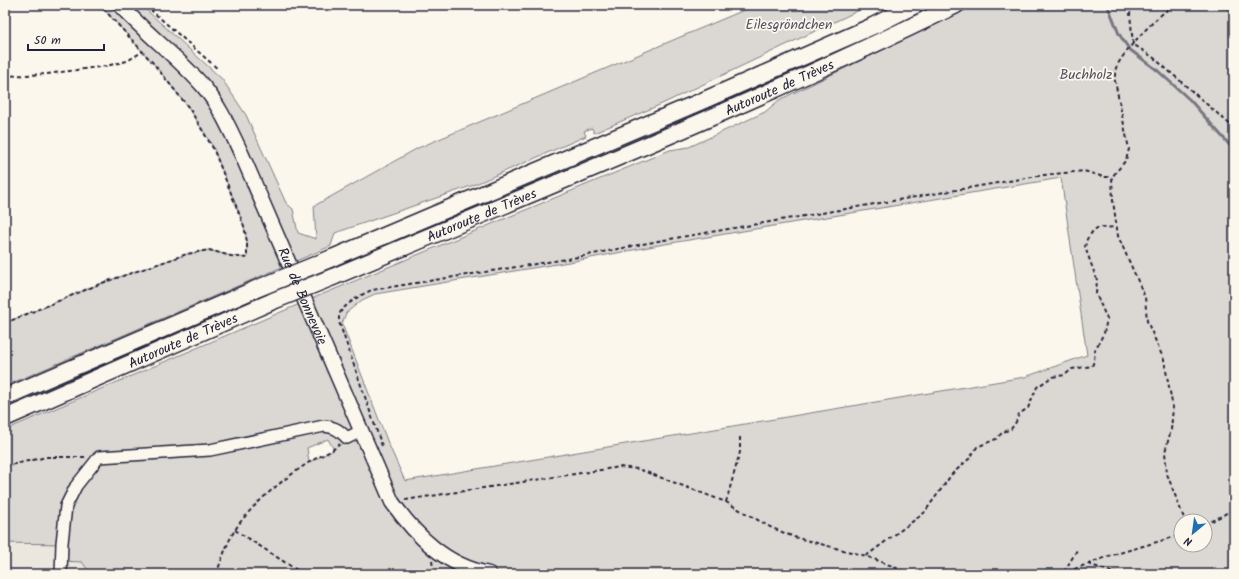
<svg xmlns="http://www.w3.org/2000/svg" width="1239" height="579" font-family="Kalam,sans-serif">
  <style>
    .built { fill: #ebe7df }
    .green { fill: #dbd8d3; stroke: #7e7d87; fill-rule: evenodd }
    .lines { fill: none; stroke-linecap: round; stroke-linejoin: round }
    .stream { stroke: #787681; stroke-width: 3 }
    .minor-casing { stroke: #22223b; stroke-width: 14 }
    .major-casing { stroke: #22223b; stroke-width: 17 }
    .highway-casing { stroke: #22223b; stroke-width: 19 }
    .path { stroke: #22223b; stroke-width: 2; stroke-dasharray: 4 3; stroke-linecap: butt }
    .minor { stroke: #fbf7ec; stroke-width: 11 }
    .major { stroke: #fbf7ec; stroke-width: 14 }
    .highway { stroke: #fbf7ec; stroke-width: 16 }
    .highway-bridge-casing { stroke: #22223b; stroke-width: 19; stroke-linecap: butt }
    .highway-bridge { stroke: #fbf7ec; stroke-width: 16 }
    .labels { text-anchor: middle; stroke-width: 3.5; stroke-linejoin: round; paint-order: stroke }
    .park-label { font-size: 14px; fill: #505061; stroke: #fbf7ec }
    .street-label { font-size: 14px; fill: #22223b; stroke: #fbf7ec }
  </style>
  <rect width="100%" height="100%" fill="#fbf7ec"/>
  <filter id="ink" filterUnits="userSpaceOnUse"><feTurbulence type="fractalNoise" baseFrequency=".025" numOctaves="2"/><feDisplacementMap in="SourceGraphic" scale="8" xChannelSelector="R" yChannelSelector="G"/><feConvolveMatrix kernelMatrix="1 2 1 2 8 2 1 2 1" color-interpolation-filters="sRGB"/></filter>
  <g filter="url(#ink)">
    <!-- built -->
    <path class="built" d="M5,543H62V561L82,562L88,570L89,574H5Z"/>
    <!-- green -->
    <path class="green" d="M100,5H141L222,79L246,115L286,203L293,209L298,233L316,239L314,206L418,148L756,5H870L664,103L594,133L592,128L584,131L586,136L471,186L335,233L331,246L247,282L5,386V323L102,283L187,254L209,250L231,256L247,258V242L244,226L213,147L189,108L153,63Z
      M976,5H1234V574H89L88,570L82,562L62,561V544L5,543V430L316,297L670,150L689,147L765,112L779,100ZM1061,178L1087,355L1025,377L405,481L388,443L342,324L346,313L362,300L375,294L575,261L659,245ZM328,439L334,450L309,462L307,448ZM1181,521H1205V545H1181Z"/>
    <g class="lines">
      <!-- stream -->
      <path class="stream" d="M1109,5L1108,6L1119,34L1129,49L1157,70L1190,100L1234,150"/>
      <!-- minor casing -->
      <g class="minor-casing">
        <path id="minor" d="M61,574L62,543L66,506L76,486L99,457L210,450L324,426C335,427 339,430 347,438L361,431"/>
      </g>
      <!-- major casing -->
      <g class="major-casing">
        <g id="major">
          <path id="s1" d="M120,5C146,34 178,57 203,86C220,106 231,132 242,155L392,502C416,536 446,566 489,574"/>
        </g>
      </g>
      <!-- highway casing -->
      <g class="highway-casing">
        <g id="highway">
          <path d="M332,258L702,101L873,26L915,5"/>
          <path id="s2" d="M333,277C541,189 752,105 956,5"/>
          <path d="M5,397L256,289"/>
          <path id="s3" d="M5,418L273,301"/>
        </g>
      </g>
      <!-- path -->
      <path class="path" d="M145,5L218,69
        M1131,5L1130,14L1133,44L1154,58L1234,128
        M1174,5C1158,15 1123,51 1116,68C1115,72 1115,77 1115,81L1129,149L1126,160L1112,177L1113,201L1118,236L1145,297L1147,321L1164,360L1173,408L1171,430L1165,452L1167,474L1185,521
        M1206,5L1234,9
        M5,76L47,74L106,66L127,61L142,52
        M5,323L102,283L187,254L209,250L231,256L247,258V242L244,226L213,148L189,108L153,63L100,5
        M382,446L339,322C339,319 339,317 339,315C343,305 362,294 372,290L573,258L658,241L1044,175L1084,171L1104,177H1112
        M5,466L47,457H86
        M405,500L620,467L638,469L726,502L770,527L794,537L866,556L892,566L909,574
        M726,502L740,452V437
        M1205,525L1234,509
        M235,530L303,574
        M866,556L924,513L952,474L970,458L977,447L996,439L1003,432L1011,429L1016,422L1019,414L1028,408L1037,387L1052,377L1065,375L1072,369L1092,366L1094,361L1095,350L1104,333L1107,319L1096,294L1097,280L1085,247L1087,239L1093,231L1097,228L1116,227
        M432,561L434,574
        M1088,564L1118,574
        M1064,572L1077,550
        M216,574C221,562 225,549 231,537C245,509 282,480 308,463C319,456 330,453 340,444
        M1015,574L1016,570
        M1061,574L1109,556L1181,535"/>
      <!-- minor -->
      <use href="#minor" class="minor"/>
      <!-- major -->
      <use href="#major" class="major"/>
      <!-- highway -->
      <use href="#highway" class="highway"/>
      <!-- highway-bridge casing -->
      <g class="highway-bridge-casing">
        <path id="highway-bridge" d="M256,289L332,258
          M273,301L333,277"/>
      </g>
      <!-- highway-bridge -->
      <use href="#highway-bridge" class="highway-bridge"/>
    </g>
  </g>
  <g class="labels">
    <!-- park labels -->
    <g class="park-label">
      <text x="789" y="29">Eilesgröndchen</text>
      <text x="1086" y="79">Buchholz</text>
    </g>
    <!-- street labels -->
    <g class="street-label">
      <text dy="5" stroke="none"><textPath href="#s2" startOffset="485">Autoroute de Trèves</textPath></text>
      <text dy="5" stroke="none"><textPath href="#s2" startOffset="161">Autoroute de Trèves</textPath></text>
      <text dy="5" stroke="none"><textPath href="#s1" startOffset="349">Rue de Bonnevoie</textPath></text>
      <text dy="5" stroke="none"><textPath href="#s3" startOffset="194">Autoroute de Trèves</textPath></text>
    </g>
  </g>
  <!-- margin -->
  <rect width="1239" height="579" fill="none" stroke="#fbf7ec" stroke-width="20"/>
  <rect x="10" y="10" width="1219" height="559" fill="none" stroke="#22223b" stroke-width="1.5" filter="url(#ink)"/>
  <!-- north arrow -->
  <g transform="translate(1193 533) rotate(209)"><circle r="19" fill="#fbf7ec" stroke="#a4a2a5"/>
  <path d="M0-3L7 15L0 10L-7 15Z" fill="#1f6fb2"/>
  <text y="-6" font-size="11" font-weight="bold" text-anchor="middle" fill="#22223b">N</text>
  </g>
  <!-- scale -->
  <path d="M28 44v6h76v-6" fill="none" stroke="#22223b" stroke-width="2"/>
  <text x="34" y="44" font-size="12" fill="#22223b" stroke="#fbf7ec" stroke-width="3" paint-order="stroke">50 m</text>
</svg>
